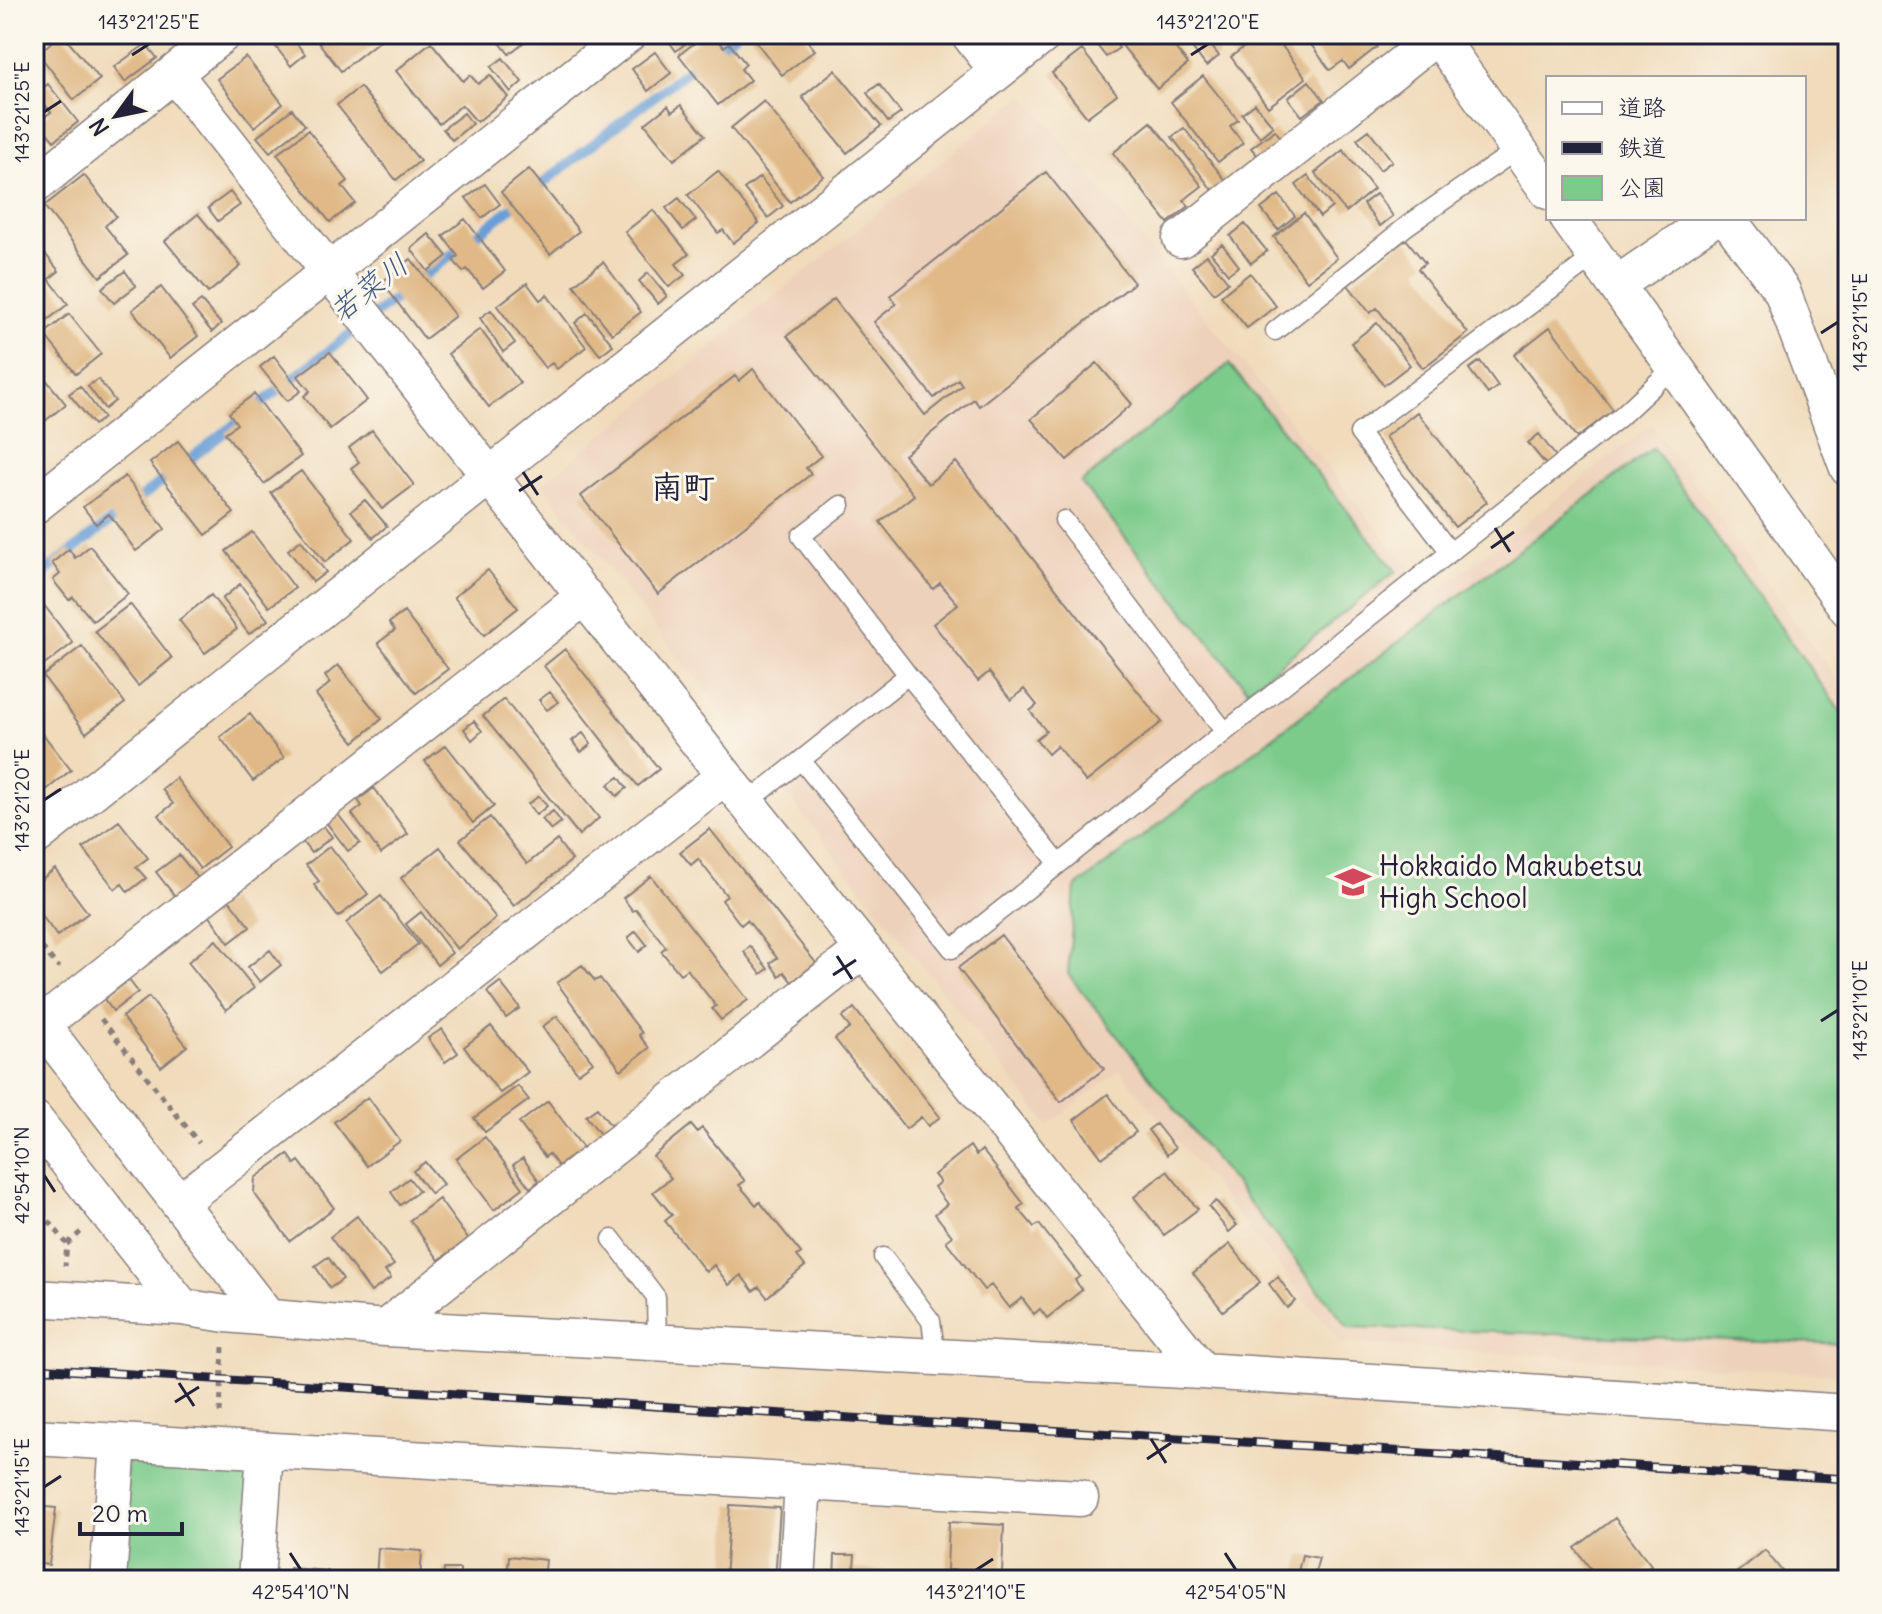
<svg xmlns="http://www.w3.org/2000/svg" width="1882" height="1614" font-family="Delius,'Klee One',sans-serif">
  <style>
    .built { fill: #edd1ba }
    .green { fill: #7bcb8b; stroke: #4e7663; stroke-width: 2 }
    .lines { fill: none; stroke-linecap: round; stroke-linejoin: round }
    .stream { stroke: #699ed6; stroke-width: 10 }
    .building { fill: #e0b987 }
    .service-casing { stroke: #897e7b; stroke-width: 21 }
    .minor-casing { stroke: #897e7b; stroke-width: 39 }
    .path { stroke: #897e7b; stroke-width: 5; stroke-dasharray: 6 6; stroke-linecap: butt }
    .service { stroke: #fff; stroke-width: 18 }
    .minor { stroke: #fff; stroke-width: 36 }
    .rail-casing { stroke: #22223b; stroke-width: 9 }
    .rail { stroke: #fbf7ec; stroke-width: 6; stroke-dasharray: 18; stroke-linecap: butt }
    .ticks { fill: none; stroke: #22223b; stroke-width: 3 }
    .labels { text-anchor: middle; stroke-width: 6; stroke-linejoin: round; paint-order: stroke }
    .poi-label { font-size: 28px; fill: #22223b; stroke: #fbf7ec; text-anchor: start }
    .water-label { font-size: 30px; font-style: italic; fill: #425a81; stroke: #fbf7ec }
    .quarter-label { font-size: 32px; font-weight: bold; fill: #22223b; stroke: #fbf7ec }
    .neatline { fill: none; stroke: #22223b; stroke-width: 3 }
    .ticks-label { font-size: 20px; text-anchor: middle; fill: #22223b }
  </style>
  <rect width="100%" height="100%" fill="#fbf7ec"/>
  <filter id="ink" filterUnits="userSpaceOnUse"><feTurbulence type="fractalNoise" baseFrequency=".0125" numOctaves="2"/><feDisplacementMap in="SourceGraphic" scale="16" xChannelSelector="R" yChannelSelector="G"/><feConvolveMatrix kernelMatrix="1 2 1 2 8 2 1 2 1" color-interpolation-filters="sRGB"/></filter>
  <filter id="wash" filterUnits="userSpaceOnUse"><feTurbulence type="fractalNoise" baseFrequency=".006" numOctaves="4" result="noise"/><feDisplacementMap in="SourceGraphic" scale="32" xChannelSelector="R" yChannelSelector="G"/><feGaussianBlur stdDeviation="1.8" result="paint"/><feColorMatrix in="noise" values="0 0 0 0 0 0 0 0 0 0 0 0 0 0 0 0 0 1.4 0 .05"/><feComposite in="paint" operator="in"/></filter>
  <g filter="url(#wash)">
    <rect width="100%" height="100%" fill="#f0dbbb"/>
    <!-- built -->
    <path class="built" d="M1024,95L1432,596L1652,424L1848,695V1375L1341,1343L1120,1070L1048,1125L542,484Z"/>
    <!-- green -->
    <path class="green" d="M1229,364L1396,571L1248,690L1081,483Z
      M1653,448L1848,722V1344L1348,1327L1068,974L1075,888Z
      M127,1460L251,1469L244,1580H119Z"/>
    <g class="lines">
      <!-- stream -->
      <path class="stream" d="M710,53L734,34
        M34,581L698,62"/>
    </g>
    <g id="blocks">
      <!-- building -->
      <path class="building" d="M62,34L100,79L74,100L38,53Z
        M283,34H289L305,54L291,66L272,42Z
        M312,34H375L380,40L341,71Z
        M493,34H534L509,54Z
        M670,34H687L691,39L676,51L666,37Z
        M706,34H713L724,47L729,43L746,64L741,69L750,80L718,105L679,55Z
        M750,34H802L815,50L782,75Z
        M1091,34H1108L1119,48L1106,57L1089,35Z
        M1123,34H1164L1188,64L1157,89L1120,43L1126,38Z
        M1182,34H1202L1219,56L1206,66Z
        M1261,34H1273L1306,78L1268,107L1231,57Z
        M1303,34H1367L1377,47L1349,69L1343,61L1330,70Z
        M431,42L463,81L470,75L478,84L490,75L508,97L477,122L462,105L439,124L396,71Z
        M146,44L157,58L125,82L114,67Z
        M1082,50L1117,94L1087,117L1052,73Z
        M655,52L671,73L648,91L632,69Z
        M246,57L283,104L254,127L217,79Z
        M503,58L522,82L511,92L491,67Z
        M835,70L881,126L847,153L802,97Z
        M1203,76L1238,120L1230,126L1243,143L1218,162L1171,102Z
        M1309,81L1324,100L1302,116L1288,98Z
        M48,84L78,122L54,141L38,122L51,112L36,94Z
        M879,84L901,113L888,122L867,93Z
        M360,87L420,161L396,180L337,105Z
        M764,101L823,176L790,202L731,128Z
        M1255,104L1273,126L1260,137L1242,114Z
        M681,105L705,135L674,160L645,124L668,106L672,112Z
        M292,109L305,125L270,152L257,137Z
        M464,113L472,124L452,140L443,129Z
        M1151,122L1202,186L1184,200L1189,206L1168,223L1113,153Z
        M1184,128L1226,181L1213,191L1172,137Z
        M308,130L348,181L342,186L355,203L330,222L277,154Z
        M1275,130L1284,142L1261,160L1251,148Z
        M1369,130L1392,161L1380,170L1357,139Z
        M1343,150L1374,189L1346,212L1315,173Z
        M529,169L579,231L550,254L501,192Z
        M718,171L759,223L733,243L723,230L718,233L688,195Z
        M1046,172L1134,283L979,406L974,399L904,455L928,484L956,462L1162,722L1086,782L1057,746L1048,754L1036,739L1046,731L1030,711L1037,705L1024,689L1011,700L989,672L978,681L933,624L958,604L940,583L933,589L880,522L914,495L787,336L834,299L925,415L962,385L958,379L934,398L874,322L896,304L890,296Z
        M84,175L116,216L105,226L128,255L100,277L44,206Z
        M1308,176L1332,207L1320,217L1296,185Z
        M760,177L783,206L768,218L744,189Z
        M485,184L500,204L482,218L466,198Z
        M230,192L240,205L218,221L208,208Z
        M1376,194L1393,216L1380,226L1363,204Z
        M1279,195L1295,216L1278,230L1261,209Z
        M679,198L696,220L683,230L666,208Z
        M653,210L689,254L676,264L685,275L669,287L625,232Z
        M1304,213L1337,258L1307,281L1274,237Z
        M198,214L241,266L208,293L165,241Z
        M465,219L505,271L483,288L467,269L463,272L453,260L458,256L443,236Z
        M1245,224L1267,251L1251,263L1230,236Z
        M429,234L447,256L428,271L411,249Z
        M1406,239L1425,263L1418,269L1468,333L1423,368L1377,308L1370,313L1348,285Z
        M34,240L59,271L49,279L68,304L45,322L34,308Z
        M1222,244L1239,266L1228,274L1211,253Z
        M1207,255L1228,282L1214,293L1192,267Z
        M411,259L455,316L425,339L382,282Z
        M603,262L641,312L612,334L574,285Z
        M125,271L136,286L114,303L102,288Z
        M648,273L667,296L658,304L639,281Z
        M1250,273L1276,306L1247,328L1221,296Z
        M527,283L540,300L547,295L586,347L557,369L552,363L545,368L497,306Z
        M161,287L198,336L170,358L132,310Z
        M201,301L221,324L212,332L192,308Z
        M491,310L515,343L503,352L480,318Z
        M587,313L613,345L600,355L575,323Z
        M69,314L101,354L76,374L44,334Z
        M1377,323L1410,365L1384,385L1351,343Z
        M1550,327L1613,410L1577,438L1514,355Z
        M480,329L520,383L489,407L448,354Z
        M330,352L367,400L330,429L304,396L310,391L298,376Z
        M274,356L301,391L287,401L260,367Z
        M1480,361L1498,386L1488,394L1469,369Z
        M1097,363L1132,404L1067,460L1031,419Z
        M34,365L66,404L34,430Z
        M753,369L821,456L806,468L811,474L658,594L581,496L735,376L739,381Z
        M98,379L115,401L105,409L88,386Z
        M80,386L104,418L94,425L69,394Z
        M254,394L301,456L264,484L225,433L237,424L229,413Z
        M1417,412L1487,502L1455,527L1385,437Z
        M372,430L414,485L382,509L351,468L359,462L349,448Z
        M1539,434L1557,458L1547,466L1528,443Z
        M178,441L234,513L206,535L150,463Z
        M301,471L354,539L325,562L271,493Z
        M125,476L165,529L136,551L109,514L96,524L83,507Z
        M365,500L387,526L373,538L351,511Z
        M252,532L295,588L269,607L226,551Z
        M301,540L326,572L313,582L288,550Z
        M90,546L128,594L93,621L73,597L69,600L53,580L60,574L52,563L69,549L75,558Z
        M488,570L518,608L484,635L454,597Z
        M240,584L268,620L249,634L222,599Z
        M34,592L73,643L34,673Z
        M211,595L237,629L205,653L179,620Z
        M130,604L172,658L138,686L95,631Z
        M404,612L448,669L416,693L378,643L395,630L389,623Z
        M82,646L125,703L86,733L43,676Z
        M565,649L659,769L638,786L544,666Z
        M338,665L382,719L354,742L316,695L330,683L325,676Z
        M550,692L558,702L547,710L539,700Z
        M504,699L599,818L579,835L483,716Z
        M250,714L284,758L253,781L220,737Z
        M474,721L482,731L472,740L464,729Z
        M36,725L71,770L40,795L34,787V727Z
        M583,733L591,744L581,752L572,741Z
        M446,745L494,806L473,823L425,761Z
        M619,777L627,788L617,796L608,785Z
        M176,778L228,847L200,869L159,815L173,804L162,789Z
        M374,788L408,834L381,854L352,814L362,806L358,800Z
        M539,796L547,806L536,815L528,804Z
        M553,811L561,822L551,830L542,819Z
        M337,813L360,843L348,851L326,822Z
        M490,817L527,864L557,840L572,860L514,906L460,840Z
        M119,821L148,858L136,867L146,878L128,892L122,884L115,889L83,848Z
        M322,824L332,837L311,853L301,840Z
        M710,829L816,963L792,982L784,972L779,976L770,963L777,958L747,920L741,925L722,900L727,896L698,859L691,865L680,852Z
        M330,846L368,894L338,917L314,885L319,881L306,865Z
        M440,847L496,918L457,949L401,878Z
        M179,855L198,878L175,896L156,872Z
        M55,869L88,913L57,936L34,905V885Z
        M651,876L748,1000L721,1020L712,1009L716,1006L687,969L680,974L661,951L666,947L636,909L633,911L623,898Z
        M381,896L418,944L383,971L346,923Z
        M229,900L250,927L229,943L209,915Z
        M421,912L452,953L437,965L406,924Z
        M636,931L647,945L639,952L628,938Z
        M1001,935L1104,1069L1061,1102L958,968Z
        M216,940L254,988L226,1010L188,962Z
        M750,946L768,969L761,974L744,952Z
        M270,950L281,965L260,982L248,967Z
        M582,965L595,981L600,978L642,1033L639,1035L649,1048L621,1070L557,983Z
        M129,980L138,992L113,1011L104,999Z
        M500,982L520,1008L506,1018L487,992Z
        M149,997L187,1046L161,1067L122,1017Z
        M854,1008L940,1117L928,1126L921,1117L906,1129L835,1039L850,1028L842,1018Z
        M557,1016L593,1062L578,1073L542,1027Z
        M491,1026L528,1072L500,1093L464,1047Z
        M442,1029L458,1053L445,1062L428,1038Z
        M518,1086L529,1100L485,1132L474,1118Z
        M1108,1094L1136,1132L1102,1158L1074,1120Z
        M368,1097L400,1141L367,1166L334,1122Z
        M548,1101L583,1148L558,1166L549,1154L545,1157L519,1123Z
        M597,1108L611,1126L600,1134L586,1116Z
        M1156,1124L1175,1148L1167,1155L1148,1130Z
        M691,1125L697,1132L702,1128L745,1181L739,1185L756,1205L760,1202L801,1253L797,1256L805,1266L767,1297L759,1287L753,1291L741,1275L729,1285L714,1265L706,1272L665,1221L672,1215L653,1192L671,1178L653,1156Z
        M485,1137L523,1188L494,1210L456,1159Z
        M970,1146L976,1155L982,1150L1024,1204L1018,1208L1034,1227L1039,1224L1080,1276L1075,1280L1082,1290L1047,1318L1040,1309L1034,1314L1022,1298L1009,1308L991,1285L984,1290L946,1241L952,1236L935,1214L947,1204L934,1187L940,1182L934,1175Z
        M288,1154L295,1164L299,1161L334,1208L290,1241L254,1193L255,1178Z
        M523,1158L539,1181L530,1188L513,1165Z
        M425,1162L443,1184L431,1194L413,1171Z
        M1167,1171L1198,1209L1164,1235L1134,1197Z
        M409,1178L419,1191L400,1205L391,1192Z
        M439,1199L468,1239L439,1260L410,1220Z
        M1216,1201L1237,1225L1229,1232L1209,1207Z
        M357,1216L394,1265L385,1271L391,1278L371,1292L330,1237Z
        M1230,1244L1260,1282L1223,1311L1193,1273Z
        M328,1257L343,1279L330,1288L315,1266Z
        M1278,1277L1295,1301L1287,1308L1269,1284Z
        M730,1505L780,1508L775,1580H725Z
        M34,1506L56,1508L49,1565L34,1563Z
        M1615,1518L1651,1565L1639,1575L1643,1580H1599L1575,1548Z
        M949,1522L1004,1525L1002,1573L947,1570Z
        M378,1548L422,1551L420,1580H376Z
        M1765,1550L1789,1580H1740L1735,1574Z
        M835,1555H855L854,1569L884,1571L883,1580H834Z
        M1302,1555L1319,1558L1313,1580H1296Z
        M509,1556L546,1560L544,1580H507Z
        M290,1568L328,1571L327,1580H289Z
        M444,1569H460V1580H443Z
        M1115,1572L1166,1576V1580H1114Z
        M1231,1573L1274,1576V1580H1230Z"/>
    </g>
  </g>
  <g filter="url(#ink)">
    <use href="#blocks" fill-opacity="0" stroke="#897e7b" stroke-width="2"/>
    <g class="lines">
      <!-- service casing -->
      <g class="service-casing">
        <path id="service" d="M1275,331L1408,225L1518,149
          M841,505L801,536L908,675
          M1064,520L1225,732
          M1450,552L1359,433L1595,256
          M801,760L952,949L1059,864
          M747,803L908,675L1059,864L1619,418L1675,366
          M612,1239L656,1297L657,1343
          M883,1257L931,1321L936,1357"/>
      </g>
      <!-- minor casing -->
      <g class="minor-casing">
        <path id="minor" d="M969,34L998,71
          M1436,34L1548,191
          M175,75L725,776L1202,1371
          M34,186L223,34
          M1568,218L1848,609
          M1727,218L1782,291L1848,468
          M1181,239L1437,36
          M1616,285L1714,218
          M34,506L628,34
          M34,838L1045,34
          M34,1015L268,1318
          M41,1025L585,596
          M34,1119L182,1307
          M180,1202L725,776
          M34,1298L182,1307L226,1314L385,1328L1202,1371L1848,1413
          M385,1328L864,949
          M34,1437L1080,1498
          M108,1580L118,1443
          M256,1580L265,1451
          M797,1580L803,1483"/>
      </g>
      <!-- path -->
      <path class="path" d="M34,938L59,968
        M101,1019L199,1143
        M34,1202L67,1244L65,1266
        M67,1244L82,1231
        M220,1413L223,1347"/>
      <!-- service -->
      <use href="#service" class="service"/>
      <!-- minor -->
      <use href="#minor" class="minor"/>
      <!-- rail casing -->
      <g class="rail-casing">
        <path id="rail" d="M34,1368L1848,1479"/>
      </g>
      <!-- rail -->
      <use href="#rail" class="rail"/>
    </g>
  </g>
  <!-- ticks -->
  <path class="ticks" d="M132,55L149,44M1191,55L1208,44M44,112L61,101M1821,333L1838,322M523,472L538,495M519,491L542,476M1495,528L1510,552M1491,548L1514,532M44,800L61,789M837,956L852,979M833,975L856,960M1821,1021L1838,1010M44,1175L55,1192M179,1383L194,1406M175,1402L199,1387M1151,1439L1166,1463M1147,1459L1171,1443M44,1487L61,1476M290,1553L301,1570M1225,1553L1236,1570M976,1570L993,1559"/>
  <!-- icons -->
  <defs>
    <g id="school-bare" transform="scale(2.76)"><path d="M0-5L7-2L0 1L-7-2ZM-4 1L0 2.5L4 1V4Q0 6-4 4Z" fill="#d1495b" stroke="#fbf7ec" stroke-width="2.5" paint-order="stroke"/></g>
  </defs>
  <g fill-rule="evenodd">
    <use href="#school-bare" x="1353" y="882"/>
  </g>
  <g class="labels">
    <!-- poi labels -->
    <g class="poi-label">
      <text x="1379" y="876">Hokkaido Makubetsu<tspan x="1379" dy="32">High School</tspan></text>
    </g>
    <!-- water labels -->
    <g class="water-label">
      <text transform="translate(369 288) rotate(-38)" y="10">若菜川</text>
    </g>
    <!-- quarter labels -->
    <g class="quarter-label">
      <text x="683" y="498">南町</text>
    </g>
  </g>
  <!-- margin -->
  <rect width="1882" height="1614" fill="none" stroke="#fbf7ec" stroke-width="88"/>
  <!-- legend -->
  <rect x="1546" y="76" width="260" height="144" fill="#fbf7ec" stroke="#a4a2a5" stroke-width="2"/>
  <rect x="1562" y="102" width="40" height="12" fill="#ffffff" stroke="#a4a2a5" stroke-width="2"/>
  <text x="1618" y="116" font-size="24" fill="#22223b">道路</text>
  <rect x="1562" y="142" width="40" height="12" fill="#22223b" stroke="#a4a2a5" stroke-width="2"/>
  <text x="1618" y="156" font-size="24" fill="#22223b">鉄道</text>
  <rect x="1562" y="176" width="40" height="24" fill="#7bcb8b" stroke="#a4a2a5" stroke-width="2"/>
  <text x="1618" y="196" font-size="24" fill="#22223b">公園</text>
  <!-- north arrow -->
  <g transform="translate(116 116) rotate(237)" stroke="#fbf7ec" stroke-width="6" paint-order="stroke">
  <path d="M0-6L14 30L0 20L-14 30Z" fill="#22223b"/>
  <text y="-12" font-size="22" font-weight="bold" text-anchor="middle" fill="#22223b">N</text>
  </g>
  <!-- scale -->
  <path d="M80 1522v12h102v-12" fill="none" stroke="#22223b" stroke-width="4"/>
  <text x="92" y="1522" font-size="24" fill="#22223b" stroke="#fbf7ec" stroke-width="6" paint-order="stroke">20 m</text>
  <rect x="44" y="44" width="1794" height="1526" class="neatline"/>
  <g class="ticks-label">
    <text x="149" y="29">143°21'25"E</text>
    <text x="1208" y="29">143°21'20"E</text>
    <text transform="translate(22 112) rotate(-90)" y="7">143°21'25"E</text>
    <text transform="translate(1860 322) rotate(-90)" y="7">143°21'15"E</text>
    <text transform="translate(22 800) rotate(-90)" y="7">143°21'20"E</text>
    <text transform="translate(1860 1010) rotate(-90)" y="7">143°21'10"E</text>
    <text transform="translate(22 1175) rotate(-90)" y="7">42°54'10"N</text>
    <text transform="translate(22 1487) rotate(-90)" y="7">143°21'15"E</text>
    <text x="301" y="1599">42°54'10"N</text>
    <text x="976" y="1599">143°21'10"E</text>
    <text x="1236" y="1599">42°54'05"N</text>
  </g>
</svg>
